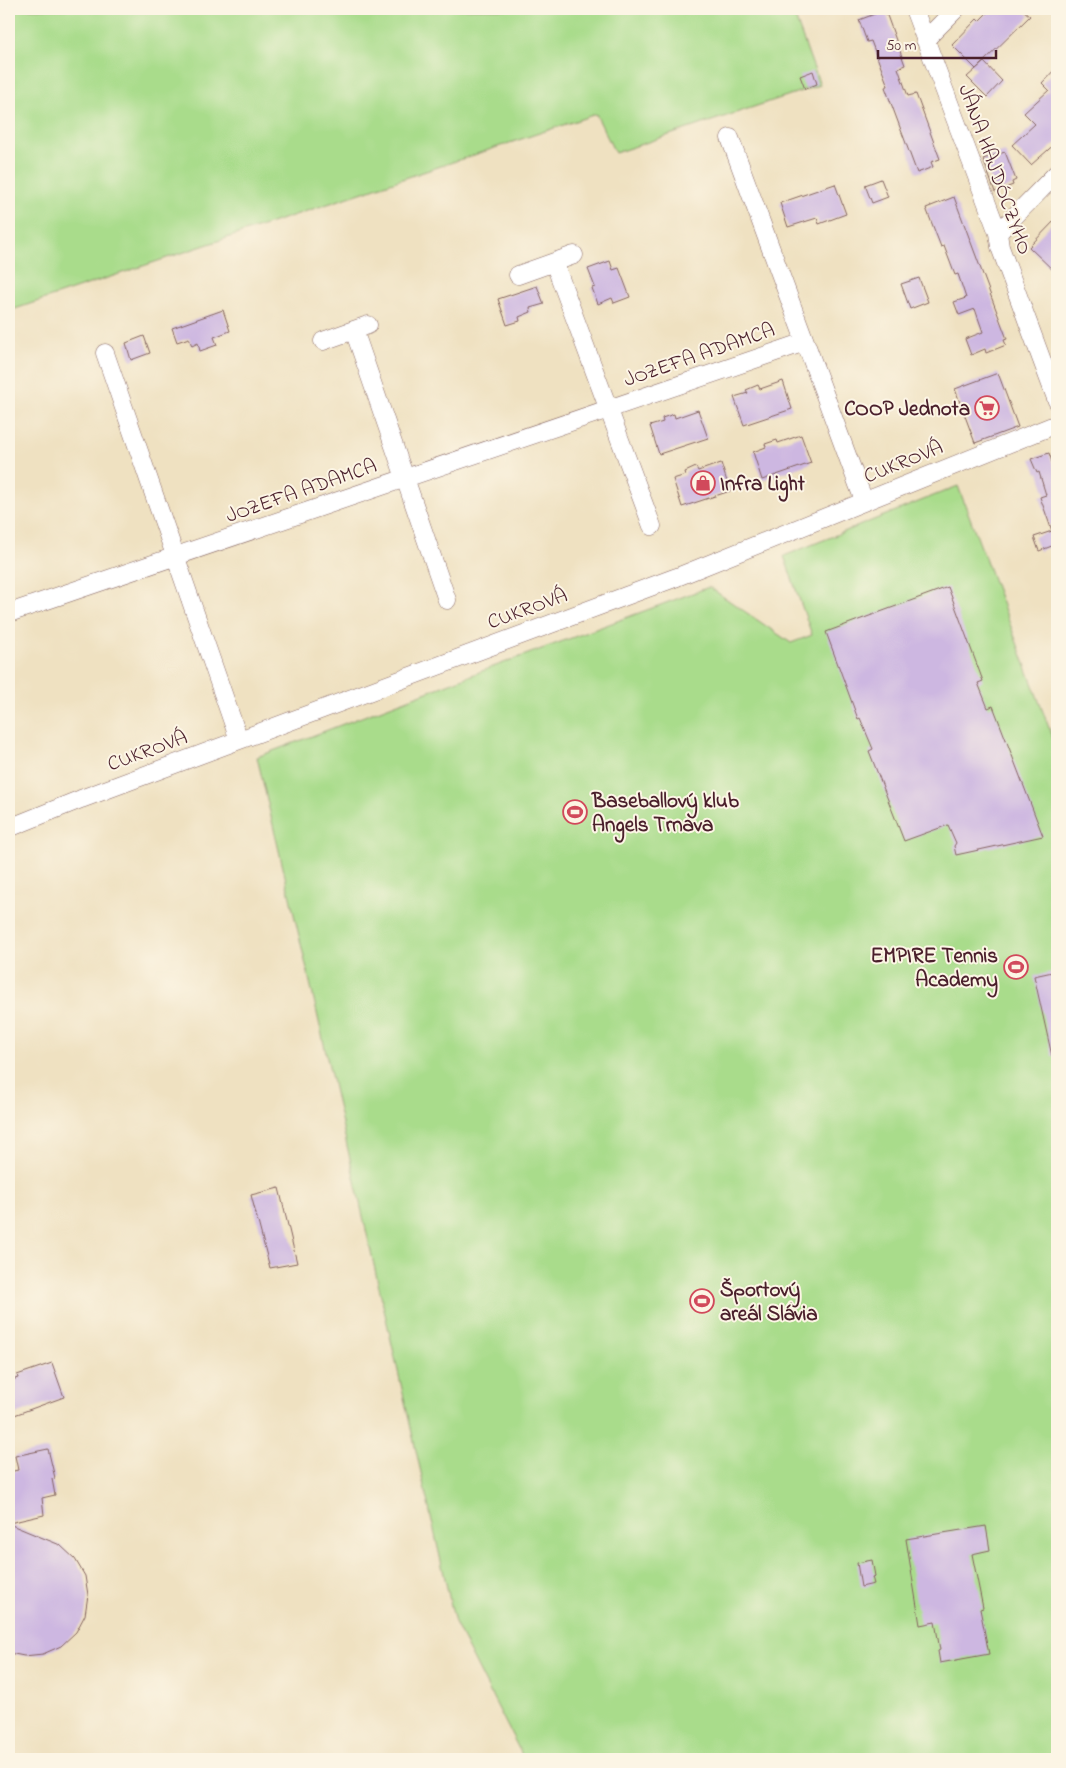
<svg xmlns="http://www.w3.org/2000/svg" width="1066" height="1768" font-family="'Indie Flower',sans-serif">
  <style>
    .green { fill: #a9dc8b; stroke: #7a7e5b }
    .building { fill: #cdb7e1 }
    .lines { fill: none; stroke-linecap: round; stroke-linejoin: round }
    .minor-casing { stroke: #846360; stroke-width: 19 }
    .minor { stroke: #fff; stroke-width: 18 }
    .labels { text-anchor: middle; stroke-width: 4; stroke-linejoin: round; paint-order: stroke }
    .street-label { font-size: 21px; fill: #4a1f2b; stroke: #fcf5e5 }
    .poi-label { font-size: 21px; font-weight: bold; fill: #4a1f2b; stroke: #fcf5e5; text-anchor: start }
  </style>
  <rect width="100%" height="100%" fill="#fcf5e5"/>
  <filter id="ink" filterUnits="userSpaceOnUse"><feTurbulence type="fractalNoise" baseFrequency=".02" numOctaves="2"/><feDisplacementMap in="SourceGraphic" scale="10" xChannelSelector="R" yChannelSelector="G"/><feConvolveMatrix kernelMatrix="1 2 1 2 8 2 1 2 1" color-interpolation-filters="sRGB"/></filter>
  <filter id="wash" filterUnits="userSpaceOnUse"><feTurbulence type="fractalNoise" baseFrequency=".0096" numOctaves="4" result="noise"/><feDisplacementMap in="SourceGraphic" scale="20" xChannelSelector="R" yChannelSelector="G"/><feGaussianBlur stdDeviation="1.12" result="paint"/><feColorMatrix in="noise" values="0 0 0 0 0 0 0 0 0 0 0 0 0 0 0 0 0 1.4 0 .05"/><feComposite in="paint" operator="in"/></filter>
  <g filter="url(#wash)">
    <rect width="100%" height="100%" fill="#efe1c1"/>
    <!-- green -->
    <path class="green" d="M9,9H792L820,85L615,153L596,114L9,311Z
      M958,486L1057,749V1759H524L455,1623L312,991L257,757L474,674L709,587L791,643L812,635L784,556Z"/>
    <g id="blocks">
      <!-- building -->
      <path class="building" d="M991,9H1022L1030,16L976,69L952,45L977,19L979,21Z
        M885,10L905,65L898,68L908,96L916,94L940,159L931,162L933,167L917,173L885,87L888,86L871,41L867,42L859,20Z
        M984,62L1002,81L987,97L967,77Z
        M1057,67V142L1031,165L1012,145L1035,124L1024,113L1049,90L1042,83Z
        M813,71L817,84L805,89L800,76Z
        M1005,152L1016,180L1012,182L1013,185L995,192L983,159Z
        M881,179L888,197L872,203L865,185Z
        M835,184L846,214L819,224L817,218L788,227L780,203Z
        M954,197L1007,339L1004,340L1006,345L986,353L985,349L971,355L965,339L983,332L975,309L959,315L954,302L966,298L958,274L955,275L944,246L941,247L926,208Z
        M1057,218V274L1029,247Z
        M610,261L613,270L619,268L630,297L614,303L612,298L598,304L592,288L595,287L588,269Z
        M919,278L928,302L910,309L901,284Z
        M537,286L544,304L530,308L531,312L519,317L520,321L507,325L498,299Z
        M223,310L230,331L214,337L217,345L200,351L198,343L192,346L189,338L177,342L172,328Z
        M144,336L150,353L131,360L126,343Z
        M998,373L1018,427L975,443L955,389Z
        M783,381L792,409L744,425L734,397L748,393L746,390L758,385L760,389Z
        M698,410L708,438L659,454L650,426L663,422L662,418L674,414L675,418Z
        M801,435L811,463L762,480L753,452L766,447L765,444L777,440L778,443Z
        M1049,453L1057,476V544L1039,551L1034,537L1052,531L1040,497L1046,495L1039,472L1037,473L1031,459Z
        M721,463L730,491L682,507L673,479L686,475L685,472L696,467L698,471Z
        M948,587L983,681L978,683L988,708L993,706L1043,836L956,855L954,846L956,843L948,825L904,841L869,751L873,749L860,718L858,719L826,632Z
        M1057,971V1055L1052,1056L1034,976Z
        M279,1188L297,1263L270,1268L251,1195Z
        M52,1363L64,1397L9,1417V1381L18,1378L17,1375Z
        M48,1449L55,1478L52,1479L55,1495L42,1498L44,1515L9,1523V1472L18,1470L15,1456Z
        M9,1524L60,1545L75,1559L85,1576L88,1595L85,1615L76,1632L61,1646L43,1654L24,1656L9,1653Z
        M986,1526L990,1550L972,1554L983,1608L980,1609L989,1654L940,1663L938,1651L940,1650L935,1622L920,1625L906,1539Z
        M872,1560L875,1576L872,1577L874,1584L861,1587L857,1563Z"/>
    </g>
  </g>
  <g filter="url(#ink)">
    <use href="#blocks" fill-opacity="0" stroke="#846360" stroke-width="1"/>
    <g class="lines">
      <!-- minor casing -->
      <g class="minor-casing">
        <path id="minor" d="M914,9L998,233L1000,247L1057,401
          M925,40L956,9
          M730,138L864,501
          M998,233L1057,173
          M554,262L652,526
          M518,275L574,255
          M354,330L447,600
          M323,341L368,325
          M105,353L239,740
          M9,613L805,342
          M9,828L81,799L677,577L1057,424"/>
      </g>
      <!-- minor -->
      <use href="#minor" class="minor"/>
    </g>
  </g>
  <!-- icons -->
  <defs>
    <g id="supermarket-ring" transform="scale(1.25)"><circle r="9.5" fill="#fcf5e5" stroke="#d1495b" stroke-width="1.5"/><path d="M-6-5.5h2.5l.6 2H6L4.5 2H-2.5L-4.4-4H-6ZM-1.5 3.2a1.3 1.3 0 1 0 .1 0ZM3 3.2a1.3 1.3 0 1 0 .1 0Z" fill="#d1495b"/></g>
    <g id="shop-ring" transform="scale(1.25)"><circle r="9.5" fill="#fcf5e5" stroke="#d1495b" stroke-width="1.5"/><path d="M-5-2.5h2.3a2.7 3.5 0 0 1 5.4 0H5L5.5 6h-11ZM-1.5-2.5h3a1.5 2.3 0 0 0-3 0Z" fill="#d1495b"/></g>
    <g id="stadium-ring" transform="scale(1.25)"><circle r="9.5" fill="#fcf5e5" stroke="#d1495b" stroke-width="1.5"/><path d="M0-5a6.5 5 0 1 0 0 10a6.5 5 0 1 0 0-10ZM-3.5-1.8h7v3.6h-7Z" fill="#d1495b"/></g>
  </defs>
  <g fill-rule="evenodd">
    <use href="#supermarket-ring" x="987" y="408"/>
    <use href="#shop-ring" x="703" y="483"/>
    <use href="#stadium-ring" x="575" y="812"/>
    <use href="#stadium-ring" x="1016" y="967"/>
    <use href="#stadium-ring" x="702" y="1301"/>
  </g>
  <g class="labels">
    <!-- street labels -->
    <g class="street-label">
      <text transform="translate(996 169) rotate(70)" y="7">JÁNA HAJDÓCZYHO</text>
      <text transform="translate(699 354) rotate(-19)" y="7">JOZEFA ADAMCA</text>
      <text transform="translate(903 461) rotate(-22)" y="7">CUKROVÁ</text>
      <text transform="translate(301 490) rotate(-19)" y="7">JOZEFA ADAMCA</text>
      <text transform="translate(527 608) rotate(-20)" y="7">CUKROVÁ</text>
      <text transform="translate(147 750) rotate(-20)" y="7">CUKROVÁ</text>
    </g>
    <!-- poi labels -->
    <g class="poi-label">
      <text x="970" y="415" text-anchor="end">COOP Jednota</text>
      <text x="720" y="490">Infra Light</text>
      <text x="592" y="807">Baseballový klub<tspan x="592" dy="24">Angels Trnava</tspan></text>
      <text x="998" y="962" text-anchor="end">EMPIRE Tennis<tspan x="998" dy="24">Academy</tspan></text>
      <text x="720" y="1296">Športový<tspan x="720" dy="24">areál Slávia</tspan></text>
    </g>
  </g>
  <!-- margin -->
  <rect width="1066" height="1768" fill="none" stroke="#fcf5e5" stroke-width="30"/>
  <!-- scale -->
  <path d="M878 50v8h118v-8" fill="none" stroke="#4a1f2b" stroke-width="2.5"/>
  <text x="886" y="50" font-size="15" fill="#4a1f2b" stroke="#fcf5e5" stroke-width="4" paint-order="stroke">50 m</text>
</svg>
